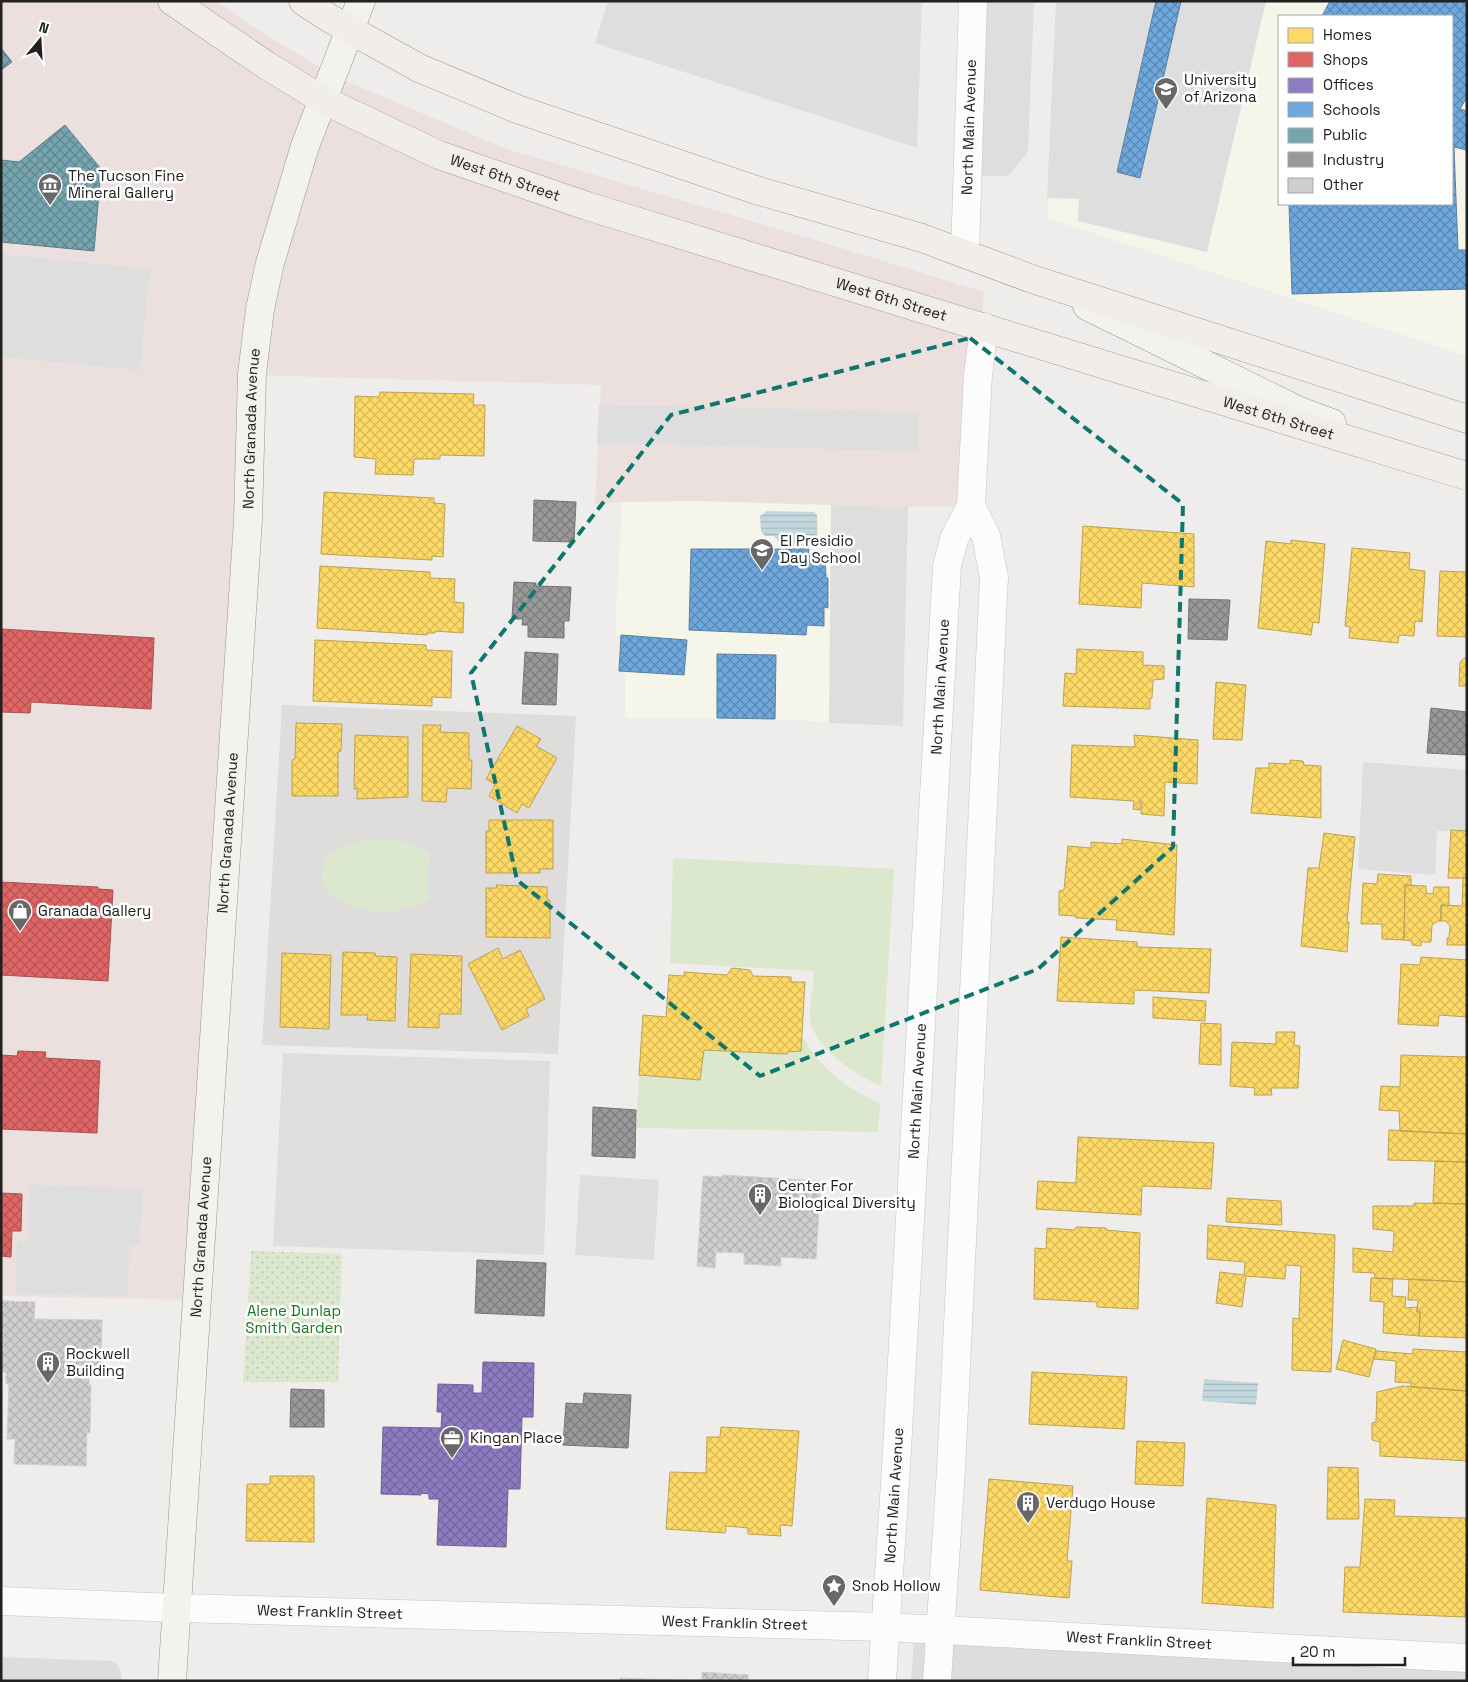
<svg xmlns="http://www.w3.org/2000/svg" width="1468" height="1682" font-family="'Space Grotesk',sans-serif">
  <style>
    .residential { fill: #dedddc }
    .commercial { fill: #ebe0de }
    .education { fill: #f6f5e9; fill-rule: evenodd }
    .grass { fill: #dce8ce }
    .garden { fill: url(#garden-dots) }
    .parking { fill: #dfdede }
    .water { fill: url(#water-rules) }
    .homes { fill: url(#homes-cross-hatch); stroke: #bca251 }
    .shops { fill: url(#shops-cross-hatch); stroke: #a75151 }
    .offices { fill: url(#offices-cross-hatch); stroke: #6d6192 }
    .schools { fill: url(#schools-cross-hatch); stroke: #5880a4 }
    .public { fill: url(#public-cross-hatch); stroke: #5c7d84 }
    .industry { fill: url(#industry-cross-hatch); stroke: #757575 }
    .building { fill: url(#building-cross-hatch); stroke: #d2cfcd }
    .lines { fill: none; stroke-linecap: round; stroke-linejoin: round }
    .street-casing { stroke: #c5c4c3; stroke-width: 29 }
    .secondary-casing { stroke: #969784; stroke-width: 29 }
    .primary-casing { stroke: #a39a8a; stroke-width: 29 }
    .street { stroke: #fdfcfc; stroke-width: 28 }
    .secondary { stroke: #f3f3ee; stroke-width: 28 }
    .primary { stroke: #f1ede8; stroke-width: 28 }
    .marked { fill: none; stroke: #0f766e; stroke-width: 4; stroke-dasharray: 10 6; stroke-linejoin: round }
    .labels { text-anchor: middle; stroke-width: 5; stroke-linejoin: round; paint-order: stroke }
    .poi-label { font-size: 15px; fill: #212121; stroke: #fff; text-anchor: start }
    .street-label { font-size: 15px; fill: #212121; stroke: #fff }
    .park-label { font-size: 15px; fill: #197621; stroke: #fff }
  </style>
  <defs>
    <pattern id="garden-dots" width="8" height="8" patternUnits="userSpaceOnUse" patternTransform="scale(1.25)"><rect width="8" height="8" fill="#dce8ce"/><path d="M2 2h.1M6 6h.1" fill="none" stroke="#bcc7b1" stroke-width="1.8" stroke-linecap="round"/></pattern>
    <pattern id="water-rules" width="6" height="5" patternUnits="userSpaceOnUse" patternTransform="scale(1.25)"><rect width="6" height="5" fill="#c2d8de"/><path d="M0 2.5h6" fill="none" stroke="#a6b9be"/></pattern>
    <pattern id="homes-cross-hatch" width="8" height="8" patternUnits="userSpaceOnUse" patternTransform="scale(1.25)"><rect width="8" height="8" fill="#ffd966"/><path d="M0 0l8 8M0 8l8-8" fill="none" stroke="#daba58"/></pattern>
    <pattern id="shops-cross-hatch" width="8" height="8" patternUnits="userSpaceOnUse" patternTransform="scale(1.25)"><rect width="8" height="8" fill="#e06666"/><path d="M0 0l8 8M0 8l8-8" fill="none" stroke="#b55454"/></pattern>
    <pattern id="offices-cross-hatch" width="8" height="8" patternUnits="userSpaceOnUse" patternTransform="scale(1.25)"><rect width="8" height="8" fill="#8e7cc3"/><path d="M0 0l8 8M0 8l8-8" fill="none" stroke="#74659e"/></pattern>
    <pattern id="schools-cross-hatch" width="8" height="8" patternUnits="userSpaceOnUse" patternTransform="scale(1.25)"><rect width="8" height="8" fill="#6fa8dc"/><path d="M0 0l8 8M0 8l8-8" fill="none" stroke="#5b88b2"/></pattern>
    <pattern id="public-cross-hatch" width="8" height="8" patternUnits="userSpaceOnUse" patternTransform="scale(1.25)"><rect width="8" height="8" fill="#76a5af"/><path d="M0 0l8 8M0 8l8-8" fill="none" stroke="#60868e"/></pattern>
    <pattern id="industry-cross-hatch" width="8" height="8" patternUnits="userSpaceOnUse" patternTransform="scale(1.25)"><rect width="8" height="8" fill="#999"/><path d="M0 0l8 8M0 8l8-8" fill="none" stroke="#7c7c7c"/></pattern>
    <pattern id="building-cross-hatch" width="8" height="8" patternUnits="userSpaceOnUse" patternTransform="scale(1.25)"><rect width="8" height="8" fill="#d0cecc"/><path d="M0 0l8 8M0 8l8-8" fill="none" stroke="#b2b1af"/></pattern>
  </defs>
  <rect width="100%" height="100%" fill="#efedeb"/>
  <!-- residential -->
  <path class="residential" d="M282,705L576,716L558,1054L262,1045Z
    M915,1628L1467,1658V1681H911Z
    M1,1657L111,1661L116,1663L120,1669L122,1681H1Z"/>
  <!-- commercial -->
  <path class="commercial" d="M1,1H218L250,25L332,75L504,148L812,239L984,292L971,506L908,507L622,502L595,504L601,385L252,375L197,1300L1,1296Z"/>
  <!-- education -->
  <path class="education" d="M1059,1H1467V356L1047,218ZM1279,16H1452V204H1279Z
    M695,501L908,507L903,726L775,719L625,718V671H619L621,636H615L622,502Z"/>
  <!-- grass -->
  <path class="grass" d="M384,839C401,840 415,845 429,854L428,900C417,904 406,910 395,911C373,914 335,906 323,884C322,880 322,876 322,872C323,846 364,840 384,839Z
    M673,858L894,869L881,1086C857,1076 812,1047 810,1018C809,1003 814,986 814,971L670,963Z
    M802,1035C818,1067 847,1089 880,1103L878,1132L636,1128L639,1075L700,1080L704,1050L787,1054V1052L801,1051Z"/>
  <!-- garden -->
  <path class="garden" d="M251,1251L342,1254L338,1382H243Z"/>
  <!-- parking -->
  <path class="parking" d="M608,1H922L917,148L595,43Z
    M984,1H1034L1028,152L1008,176H967Z
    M1056,1H1266L1207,252L1078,221L1079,199L1047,198Z
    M1,254L150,269L140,370L1,357Z
    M599,405L919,412L918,452L695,445L597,444Z
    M831,505L908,507L903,726L829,723Z
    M1363,762L1467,770V831H1437L1435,875L1358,869Z
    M283,1053L550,1061L544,1255L273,1246Z
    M580,1175L659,1180L654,1260L575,1255Z
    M29,1185L142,1188L140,1245H129L128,1296L16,1293L17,1241L28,1242Z"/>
  <!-- water -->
  <path class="water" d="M767,511L814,512L817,515C817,526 819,537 814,545L791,546L790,542L778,541L774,536H765L761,531L760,516Z
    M1204,1379L1258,1383L1256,1405L1202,1401Z"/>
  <!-- homes -->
  <path class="homes" d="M380,392L474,394L473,405H485L484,456L440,455V459H414L413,475L375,474L376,459L354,457L355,396L379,397Z
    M324,492L434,498V503L445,504L443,557L432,556V560L321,554Z
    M1083,526L1194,534V587L1142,583L1141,608L1079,604Z
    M1291,540L1325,544L1319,623L1313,622L1311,635L1258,628L1266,541L1291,544Z
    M1352,548L1410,553L1409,569L1425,571L1422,622L1415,621L1414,636L1399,635L1398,643L1349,638L1350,627L1345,626Z
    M320,566L430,572V578L455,579L454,602L464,603L463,633L435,631V633H427V635L317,628Z
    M1440,571L1467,572V637L1437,636Z
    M315,640L426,645V650L452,651L451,698L432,697V706L313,701Z
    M1077,649L1143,652V665L1164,666V679L1153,680L1152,698L1150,699V709L1063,706L1065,673L1076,674Z
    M1467,656V686H1459L1460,662Z
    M1216,682L1246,685L1242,740L1213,739Z
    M296,723L342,724L341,751L338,752V796H292V760L295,759Z
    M423,725H441L440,732L469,733V760H472L471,789L447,788L446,802L422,801Z
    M517,726L541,739L536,746L557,758L529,808L522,804L517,813L489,796L495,784L486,779Z
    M355,735L408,737V797L357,799V788L354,789Z
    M1134,735L1198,740L1197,784L1165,782L1164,816L1141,814L1142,801H1140V810L1133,809L1134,801L1070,797L1072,745L1135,747Z
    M1290,760L1303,761L1304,765L1321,766V818L1251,813L1256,768H1269V763L1290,764Z
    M489,820H553V869H540V873H486V831H489Z
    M1451,830L1467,831V878H1448Z
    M1324,833L1355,837L1347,922H1349L1347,952L1301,946L1308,868H1319Z
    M1122,839L1177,845L1174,935L1116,930L1117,920L1076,918L1075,916L1059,915V891L1064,890L1068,846L1091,848V842L1122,844Z
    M1378,874L1411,876V886L1405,885L1404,940L1382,939V924H1361L1363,883L1377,884Z
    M1463,878H1467V945H1447V938H1449L1450,926L1446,921H1441V905L1462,906Z
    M496,885L547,887V900H550V938L486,937V888H497Z
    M1405,885L1426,886V893L1433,894L1434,887H1449V906L1441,905V921H1438L1432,925L1431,942H1421V946L1412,945V941L1404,940Z
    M1061,937L1137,942V947L1211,949L1209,993L1134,990V1004L1057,1001Z
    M498,948L503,959L520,950L545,999L526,1009L529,1016L502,1030L468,964Z
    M343,952L375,953L376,956L397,957L395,1021L367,1020L368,1015H341Z
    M282,953L331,955L329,1029L280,1027Z
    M411,954L462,956L461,1014H439V1028L408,1027Z
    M1421,957L1467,960V1017L1439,1015L1438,1026L1398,1024L1401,964L1420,965Z
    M732,968L750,970L753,976L791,977V982H805L801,1051L787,1052V1054L704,1050L700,1080L639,1075L643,1015L666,1017L669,975L684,976V972L727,975Z
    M1153,997L1206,1001L1205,1021L1153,1018Z
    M1201,1023L1221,1024V1065L1199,1064Z
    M1276,1032H1295L1294,1045L1300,1046L1298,1088H1271L1272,1095H1254L1255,1088L1230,1086L1232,1042L1276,1044Z
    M1401,1055L1467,1057V1134L1400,1131L1399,1111L1379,1110L1381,1086L1400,1087Z
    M1389,1130L1467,1134V1162L1388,1160Z
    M1078,1137L1214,1143L1211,1189L1142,1186L1141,1215L1036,1209L1038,1181L1076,1183Z
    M1435,1161L1467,1162V1204L1433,1203Z
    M1227,1198L1281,1201L1282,1225L1226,1222Z
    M1414,1203L1467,1204V1282L1375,1278L1374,1273L1353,1272V1248L1393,1252L1394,1231L1373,1229V1206H1414Z
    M1208,1225L1335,1235L1331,1372L1292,1370L1293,1318L1299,1319L1301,1266L1286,1265L1285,1279L1246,1276L1242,1307L1216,1303L1220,1272L1244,1275L1245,1262L1207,1259Z
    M1076,1227L1106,1228V1230L1140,1233L1138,1309L1097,1307V1302L1034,1299L1035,1248L1046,1249L1047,1228L1075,1230Z
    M1371,1278L1393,1279L1392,1296L1406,1297L1405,1308L1417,1307V1312H1420L1419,1336L1383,1333L1384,1302L1370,1301Z
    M1409,1279L1467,1282V1338L1419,1336L1420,1312H1417L1418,1300H1408Z
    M1343,1340L1376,1349L1369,1377L1336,1369Z
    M1413,1349L1467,1352V1391L1411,1387V1383L1395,1382L1396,1361L1374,1359L1376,1351L1413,1354Z
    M1032,1372L1127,1377L1124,1429L1029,1424Z
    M1403,1386L1467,1391V1461L1380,1456V1442L1372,1440V1423L1376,1422L1377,1392Z
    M721,1427L799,1431L792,1526L780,1525L781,1536L748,1534V1528L726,1526L725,1533L666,1529L670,1472L706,1473L707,1437H720Z
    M1137,1441L1185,1443L1183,1486L1135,1484Z
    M1328,1467L1358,1468L1359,1519H1327Z
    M270,1476H314V1542L246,1541L247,1484H270Z
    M989,1479L1073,1486L1067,1561H1072L1069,1598L980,1590Z
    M1207,1498L1276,1505L1273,1608L1202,1603Z
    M1365,1499L1395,1500L1394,1516L1465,1518L1467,1530L1465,1617L1343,1612L1345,1567H1360Z"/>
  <!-- shops -->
  <path class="shops" d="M1,629L154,638L151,709L31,702L30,713L1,712Z
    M1,882L98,887V889L113,890L108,981L1,975Z
    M18,1051L46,1052L45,1058L100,1061L97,1133L1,1129V1055L17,1056Z
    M1,1193L22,1194L21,1231H12L11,1257L1,1256Z"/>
  <!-- offices -->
  <path class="offices" d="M483,1362L534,1363L533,1417H522L520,1489H508L506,1547L437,1545L439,1499H429V1494L421,1493V1495L381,1494L383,1427L441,1428L442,1412H437L438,1384L473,1385V1393H482Z"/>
  <!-- schools -->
  <path class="schools" d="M1156,1H1181L1140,178L1117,172Z
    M1330,1H1467V97L1460,109L1467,111V150L1454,147L1458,250H1467V289L1292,294L1289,204H1452V16H1322Z
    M691,549H809L808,555H825L826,578H828V608L824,607V626L807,625L806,635L689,630Z
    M621,635L687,640L684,675L619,671Z
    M717,654L776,655L775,719L717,718Z"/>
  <!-- public -->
  <path class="public" d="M1,48L12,62L1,70Z
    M65,125L101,169L94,251L1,242V160L19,162Z"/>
  <!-- industry -->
  <path class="industry" d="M534,500L576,502L574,542L533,541Z
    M514,582L536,583V586L571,587L569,621H564V638L528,637V625H522L523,619H512Z
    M1189,599L1230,600L1227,640L1188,639Z
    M525,652L558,654L556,705L522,704Z
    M1431,708L1467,712V755L1427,753Z
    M593,1107L636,1110L635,1158L592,1156Z
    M477,1260L546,1263L544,1316L475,1313Z
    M291,1389L324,1390V1427H290Z
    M584,1393L631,1395L628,1448L563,1445L566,1403L583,1404Z"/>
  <!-- building -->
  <path class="building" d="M723,1175L821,1181L816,1259L781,1257V1266L744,1264V1253L716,1252L715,1268L697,1266L703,1176L723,1177Z
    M1,1301L35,1302L34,1319L102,1320L101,1373H89V1385H91L90,1433L87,1432L86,1466L14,1464L15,1439H7L9,1385L6,1383V1372H1Z
    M702,1672L748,1675V1681H702Z
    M620,1678L698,1681H620Z"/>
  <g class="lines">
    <!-- street casing -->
    <g class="street-casing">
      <g id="street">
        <path id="s1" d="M965,253L973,1"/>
        <path id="s2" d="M1,1601L177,1608L885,1627L1467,1658"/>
        <path id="s3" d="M882,1681L896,1467L947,566L954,539L971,506L978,375L984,327"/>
        <path d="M937,1681L951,1470L994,577L986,536L971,506"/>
      </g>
    </g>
    <!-- secondary casing -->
    <g class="secondary-casing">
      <g id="secondary">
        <path d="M1087,306L1297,410L1332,423"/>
        <path id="s4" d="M172,1681L248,520L252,374L260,309L270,263L305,146L361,1"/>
      </g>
    </g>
    <!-- primary casing -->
    <g class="primary-casing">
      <g id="primary">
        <path id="s5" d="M172,1L266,65L323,100L439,155L587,206L1467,476"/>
        <path d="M303,1L329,18L419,68L517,109L756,190L922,238L1035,280L1467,419"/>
      </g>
    </g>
    <!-- street -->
    <use href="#street" class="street"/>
    <!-- secondary -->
    <use href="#secondary" class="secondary"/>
    <!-- primary -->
    <use href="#primary" class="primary"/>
  </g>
  <!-- marked area -->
  <path class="marked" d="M970,338L1183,504L1173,847L1038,969L760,1076L517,880L471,673L671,415Z"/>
  <!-- icons -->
  <defs>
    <g id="university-pin" transform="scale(1.25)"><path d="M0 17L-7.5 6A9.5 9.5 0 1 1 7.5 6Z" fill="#696868" stroke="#fff"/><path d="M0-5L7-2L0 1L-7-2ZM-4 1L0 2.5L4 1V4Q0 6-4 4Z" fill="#fff"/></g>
    <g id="museum-pin" transform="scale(1.25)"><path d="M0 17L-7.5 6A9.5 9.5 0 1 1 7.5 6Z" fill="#696868" stroke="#fff"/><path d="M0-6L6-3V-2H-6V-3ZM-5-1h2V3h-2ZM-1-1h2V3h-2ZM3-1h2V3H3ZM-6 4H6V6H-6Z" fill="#fff"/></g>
    <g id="school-pin" transform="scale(1.25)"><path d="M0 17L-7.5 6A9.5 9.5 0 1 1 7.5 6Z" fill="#696868" stroke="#fff"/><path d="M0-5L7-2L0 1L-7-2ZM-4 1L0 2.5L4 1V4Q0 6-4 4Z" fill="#fff"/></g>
    <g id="shop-pin" transform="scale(1.25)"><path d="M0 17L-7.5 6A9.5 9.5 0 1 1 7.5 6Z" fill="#696868" stroke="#fff"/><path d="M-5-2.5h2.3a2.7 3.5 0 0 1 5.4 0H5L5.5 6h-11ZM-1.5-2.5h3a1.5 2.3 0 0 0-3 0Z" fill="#fff"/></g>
    <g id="building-pin" transform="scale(1.25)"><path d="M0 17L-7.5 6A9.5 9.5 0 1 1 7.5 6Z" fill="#696868" stroke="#fff"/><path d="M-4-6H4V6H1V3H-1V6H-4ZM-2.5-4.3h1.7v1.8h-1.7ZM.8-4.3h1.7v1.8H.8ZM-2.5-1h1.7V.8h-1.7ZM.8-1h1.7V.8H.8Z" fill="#fff"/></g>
    <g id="office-pin" transform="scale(1.25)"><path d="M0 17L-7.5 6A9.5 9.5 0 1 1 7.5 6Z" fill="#696868" stroke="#fff"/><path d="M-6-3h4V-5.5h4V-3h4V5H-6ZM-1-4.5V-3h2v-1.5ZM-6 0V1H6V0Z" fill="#fff"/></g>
    <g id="sight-pin" transform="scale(1.25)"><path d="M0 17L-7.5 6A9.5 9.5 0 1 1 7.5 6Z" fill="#696868" stroke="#fff"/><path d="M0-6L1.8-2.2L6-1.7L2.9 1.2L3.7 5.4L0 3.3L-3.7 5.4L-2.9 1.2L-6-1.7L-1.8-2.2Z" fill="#fff"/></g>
  </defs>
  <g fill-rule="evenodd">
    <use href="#university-pin" x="1166" y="89"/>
    <use href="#museum-pin" x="50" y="185"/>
    <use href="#school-pin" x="762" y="550"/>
    <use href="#shop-pin" x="20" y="911"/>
    <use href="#building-pin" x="760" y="1195"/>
    <use href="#building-pin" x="48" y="1363"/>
    <use href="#office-pin" x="452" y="1438"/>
    <use href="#building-pin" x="1028" y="1503"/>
    <use href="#sight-pin" x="834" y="1586"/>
  </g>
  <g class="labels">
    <!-- poi labels -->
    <g class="poi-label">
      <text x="1184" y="85">University<tspan x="1184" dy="17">of Arizona</tspan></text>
      <text x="68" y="181">The Tucson Fine<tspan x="68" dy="17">Mineral Gallery</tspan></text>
      <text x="780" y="546">El Presidio<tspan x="780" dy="17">Day School</tspan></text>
      <text x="38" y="916">Granada Gallery</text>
      <text x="778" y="1191">Center For<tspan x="778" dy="17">Biological Diversity</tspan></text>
      <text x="66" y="1359">Rockwell<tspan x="66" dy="17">Building</tspan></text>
      <text x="470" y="1443">Kingan Place</text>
      <text x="1046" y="1508">Verdugo House</text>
      <text x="852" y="1591">Snob Hollow</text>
    </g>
    <!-- street labels -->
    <g class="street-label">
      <text dy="5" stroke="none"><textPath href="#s1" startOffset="126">North Main Avenue</textPath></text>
      <text dy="5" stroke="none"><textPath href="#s5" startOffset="379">West 6th Street</textPath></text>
      <text dy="5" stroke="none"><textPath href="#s5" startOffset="784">West 6th Street</textPath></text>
      <text dy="5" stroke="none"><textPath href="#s5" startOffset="1189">West 6th Street</textPath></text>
      <text dy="5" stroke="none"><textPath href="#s4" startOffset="1255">North Granada Avenue</textPath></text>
      <text dy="5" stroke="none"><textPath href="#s3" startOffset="996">North Main Avenue</textPath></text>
      <text dy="5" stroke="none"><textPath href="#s4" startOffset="850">North Granada Avenue</textPath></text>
      <text dy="5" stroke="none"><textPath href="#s3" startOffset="591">North Main Avenue</textPath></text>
      <text dy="5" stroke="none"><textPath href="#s4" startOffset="445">North Granada Avenue</textPath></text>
      <text dy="5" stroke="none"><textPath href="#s3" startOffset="186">North Main Avenue</textPath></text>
      <text dy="5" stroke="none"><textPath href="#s2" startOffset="329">West Franklin Street</textPath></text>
      <text dy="5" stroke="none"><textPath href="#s2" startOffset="734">West Franklin Street</textPath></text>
      <text dy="5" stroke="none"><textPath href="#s2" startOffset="1139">West Franklin Street</textPath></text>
    </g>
    <!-- park labels -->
    <g class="park-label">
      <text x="294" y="1316">Alene Dunlap<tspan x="294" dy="17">Smith Garden</tspan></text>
    </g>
  </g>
  <!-- border -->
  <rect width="1468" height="1682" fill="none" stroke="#212121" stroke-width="5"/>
  <!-- legend -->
  <rect x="1278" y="15" width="175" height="190" fill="#ffffff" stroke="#a6a6a6"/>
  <rect x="1288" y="28" width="25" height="15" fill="#ffd966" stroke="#a6a6a6"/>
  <text x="1323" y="40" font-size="15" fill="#212121">Homes</text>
  <rect x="1288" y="52" width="25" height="15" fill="#e06666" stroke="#a6a6a6"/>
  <text x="1323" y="65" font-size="15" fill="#212121">Shops</text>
  <rect x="1288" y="78" width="25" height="15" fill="#8e7cc3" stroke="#a6a6a6"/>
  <text x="1323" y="90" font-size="15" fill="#212121">Offices</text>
  <rect x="1288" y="102" width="25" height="15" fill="#6fa8dc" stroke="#a6a6a6"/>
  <text x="1323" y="115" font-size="15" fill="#212121">Schools</text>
  <rect x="1288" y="128" width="25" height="15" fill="#76a5af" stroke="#a6a6a6"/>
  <text x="1323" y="140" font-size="15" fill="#212121">Public</text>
  <rect x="1288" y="152" width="25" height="15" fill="#999999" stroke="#a6a6a6"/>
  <text x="1323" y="165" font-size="15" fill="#212121">Industry</text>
  <rect x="1288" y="178" width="25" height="15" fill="#d0cecc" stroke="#a6a6a6"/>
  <text x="1323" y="190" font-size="15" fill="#212121">Other</text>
  <!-- north arrow -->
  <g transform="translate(40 40) rotate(18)" stroke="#ffffff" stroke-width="4" paint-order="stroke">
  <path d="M0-4L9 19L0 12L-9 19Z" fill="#212121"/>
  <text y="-8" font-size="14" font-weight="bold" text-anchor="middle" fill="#212121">N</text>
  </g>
  <!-- scale -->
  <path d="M1293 1657v8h112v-8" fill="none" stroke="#212121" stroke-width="2.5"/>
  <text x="1300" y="1657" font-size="15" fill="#212121" stroke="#ffffff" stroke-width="4" paint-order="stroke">20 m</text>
</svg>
